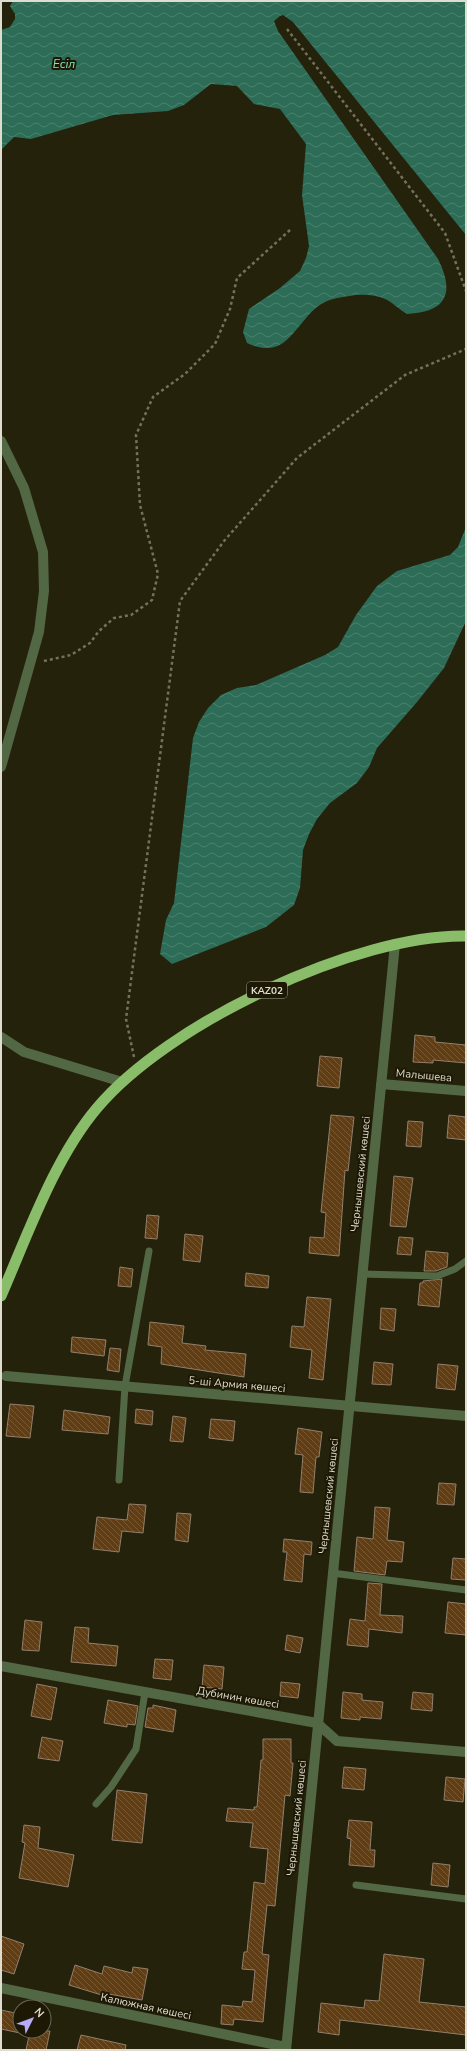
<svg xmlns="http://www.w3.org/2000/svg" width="467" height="2051" font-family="'Nunito Sans',sans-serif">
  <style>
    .water { fill: url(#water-waves) }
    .building { fill: url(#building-back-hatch); stroke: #927f6c }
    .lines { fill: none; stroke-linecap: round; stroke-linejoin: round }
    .path { stroke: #74715f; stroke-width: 2.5; stroke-dasharray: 3 3; stroke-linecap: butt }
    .service { stroke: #526844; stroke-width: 7 }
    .minor { stroke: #526844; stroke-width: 10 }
    .trunk { stroke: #8abd6a; stroke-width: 11 }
    .labels { text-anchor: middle; stroke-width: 4; stroke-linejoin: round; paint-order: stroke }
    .shield { fill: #1c1804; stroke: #a4a293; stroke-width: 1 }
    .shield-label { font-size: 10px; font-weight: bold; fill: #dfddd0 }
    .street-label { font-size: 11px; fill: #dfddd0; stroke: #1c1804 }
    .water-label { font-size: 12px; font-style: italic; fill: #81e0bd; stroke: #1c1804 }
  </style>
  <defs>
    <pattern id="water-waves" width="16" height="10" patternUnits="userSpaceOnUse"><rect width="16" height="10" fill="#2d6c56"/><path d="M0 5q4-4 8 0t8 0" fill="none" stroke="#4b816d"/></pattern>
    <pattern id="building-back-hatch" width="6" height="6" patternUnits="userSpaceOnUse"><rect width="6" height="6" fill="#613d14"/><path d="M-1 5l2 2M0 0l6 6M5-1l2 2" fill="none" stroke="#775935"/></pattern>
  </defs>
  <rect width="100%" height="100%" fill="#25220c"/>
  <!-- water -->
  <path class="water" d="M13,1H466V235L293,22L283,15L280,16L274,21L278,31L438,259C455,293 447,312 407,314C400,310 392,302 385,299C374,294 360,294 349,296C337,298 327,299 317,307C293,327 286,361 247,343L243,332L249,309L280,288L300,271L306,258L309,246L302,195L306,144L280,109L254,104L237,86L211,84L184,105L168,111L113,115L31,139L14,137L1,150V30L10,27L15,19V14L10,6Z
    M466,527V621L444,668L417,702L377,748L369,767L357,783L330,803L317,819L309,834L303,850L300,888L294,905L266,927L172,964L160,954L166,920L174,903L193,738L199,722L208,708L221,695L237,688L256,685L325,655L338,647L356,615L377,586L397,571L450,555L458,547Z"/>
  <!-- building -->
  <path class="building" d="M415,1035L435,1037V1042L466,1045V1063L433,1060V1063L413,1062Z
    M320,1056L342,1058L339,1088L317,1086Z
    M331,1115L354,1117L348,1171L345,1170L339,1256L309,1253L310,1237L324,1238L326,1213L321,1212Z
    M449,1115L466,1117V1140L447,1138Z
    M408,1121L423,1122L421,1147L406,1146Z
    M394,1176L413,1178L406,1227L390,1226Z
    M147,1215L159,1216L157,1239L145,1238Z
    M185,1234L203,1236L200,1262L183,1260Z
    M399,1237L413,1238L411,1255L397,1254Z
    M426,1251L448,1253L447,1267L436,1271H424Z
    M120,1267L133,1269L131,1287L118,1286Z
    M246,1273L269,1276L268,1288L245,1286Z
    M442,1279L439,1307L418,1305L420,1283H423V1281Z
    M307,1297L331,1299L323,1380L309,1378L312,1350L290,1347L292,1326L304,1327Z
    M381,1308L396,1309L394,1331L380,1329Z
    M150,1322L184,1326L182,1343L206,1346L205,1350L246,1354L244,1377L161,1364L162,1347L148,1345Z
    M72,1337L106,1340L104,1356L71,1352Z
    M110,1348L121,1349L119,1372L107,1370Z
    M374,1362L393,1364L391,1385L372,1384Z
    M438,1364L458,1366L455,1390L436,1388Z
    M10,1404L34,1406L30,1438L6,1436Z
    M136,1409L153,1411L152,1425L135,1423Z
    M64,1410L110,1417L108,1434L62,1430Z
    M173,1416L186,1418L183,1442L170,1441Z
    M211,1419L235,1421L233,1441L209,1438Z
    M298,1428L322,1432L319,1457H316L313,1493L300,1492L303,1455L295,1454Z
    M439,1483L456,1484L454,1505L437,1504Z
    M129,1504L146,1505L143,1533L122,1531L119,1552L93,1549L97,1517L127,1520Z
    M375,1507L390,1508L387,1540L404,1542L402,1562L387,1561L385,1575L354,1571L357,1537L373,1539Z
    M177,1513L191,1514L188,1542L175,1540Z
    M284,1539L312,1542L311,1555L304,1554L302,1582L284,1580L287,1552H283Z
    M453,1558L466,1559V1580L451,1579Z
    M368,1583L382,1584L380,1615L403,1616L402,1633L369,1629L368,1647L347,1645L350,1619L365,1621Z
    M448,1602L466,1604V1635L445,1633Z
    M25,1620L42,1622L39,1651L22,1650Z
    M75,1627L89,1628L88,1643L118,1646L116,1666L71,1662Z
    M287,1635L303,1638L300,1653L285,1650Z
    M155,1659L173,1660L171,1680L153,1678Z
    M204,1665L224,1667L222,1689L202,1687Z
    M281,1682L300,1684L298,1698L280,1696Z
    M37,1684L57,1688L51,1720L31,1716Z
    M343,1692L362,1694V1700L383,1702L381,1719L360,1717V1720L341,1718Z
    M413,1692L433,1694L432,1711L411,1709Z
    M108,1700L138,1706L135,1725L127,1724V1727L104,1723Z
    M153,1705L176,1710L173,1732L145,1727L148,1708H153Z
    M42,1737L63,1741L59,1761L38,1758Z
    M263,1739H291V1763H293L290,1796L285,1795L275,1906L267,1905L262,1954L269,1955L263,2022L234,2019L233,2025L221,2024L222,2005L242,2007L243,2001L252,2002L255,1970L242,1969L244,1952H247L254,1882L265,1884L268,1849L250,1847L253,1823L226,1821L228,1808L254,1810V1807H257L261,1760H263Z
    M344,1767L366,1769L364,1790L342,1788Z
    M446,1777L465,1779L463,1802L444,1800Z
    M117,1790L147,1794L142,1843L112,1840Z
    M349,1820L372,1822L370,1850H375L374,1867L349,1865L351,1839L347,1838Z
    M24,1825L40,1827L38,1848L74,1855L68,1887L19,1878L25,1843L22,1842Z
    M433,1863L450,1865L448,1887L431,1885Z
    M1,1936L24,1944L14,1974L1,1970Z
    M384,1954L424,1959L419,2002L466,2007V2035L340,2020L339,2035L318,2032L321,2003L364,2008L365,2000L379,2001Z
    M75,1965L102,1974L104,1966L132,1973L133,1967L148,1969L142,2000L109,1994L108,1997L69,1985Z
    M1,2010L20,2014V2033L1,2029Z
    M30,2031H50L46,2050H26Z
    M81,2035L126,2045L125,2050H77Z"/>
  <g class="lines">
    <!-- path -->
    <path class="path" d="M287,29L445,233L466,291
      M44,661L71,655L90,643L99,631L114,618L131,615L152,600L158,574L140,505L136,435L153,397L185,374L215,344L230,309L237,278L290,230
      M134,1057L126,1019L180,601L224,541L297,458L405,375L466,349"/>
    <!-- service -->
    <path class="service" d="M362,1274L437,1276L455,1269L466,1261
      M119,1480L125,1386L149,1251
      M332,1573L466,1590
      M96,1804L111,1787L136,1749L145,1692
      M356,1885L466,1899"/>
    <!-- minor -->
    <path class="minor" d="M1,441L24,488L43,552L44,591L39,632L1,767
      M1,1037L24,1052L122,1082
      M381,1084L466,1091
      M6,1376L466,1416
      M1,1666L317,1723L337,1741L466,1752
      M1,1988L286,2047
      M286,2050L395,944"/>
    <!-- trunk -->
    <path class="trunk" d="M1,1296C28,1234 54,1159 97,1108C167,1024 356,934 466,936"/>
  </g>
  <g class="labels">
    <!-- shield labels -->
    <rect class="shield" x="247" y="982" width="40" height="16" rx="3"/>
    <g class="shield-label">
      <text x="267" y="994">KAZ02</text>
    </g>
    <!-- street labels -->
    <g class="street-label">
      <text transform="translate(424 1075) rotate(5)" y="4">Малышева</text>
      <text transform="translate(360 1174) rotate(-84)" y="4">Чернышевский көшесі</text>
      <text transform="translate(237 1384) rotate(5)" y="4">5-ші Армия көшесі</text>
      <text transform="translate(328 1496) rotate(-84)" y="4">Чернышевский көшесі</text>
      <text transform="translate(238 1697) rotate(10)" y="4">Дубинин көшесі</text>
      <text transform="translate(296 1818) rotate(-84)" y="4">Чернышевский көшесі</text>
      <text transform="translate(146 2006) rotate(12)" y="4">Калюжная көшесі</text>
    </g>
    <!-- water labels -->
    <g class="water-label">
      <text x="64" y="68">Есіл</text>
    </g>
  </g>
  <!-- border -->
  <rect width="467" height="2051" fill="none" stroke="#dfddd0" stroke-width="4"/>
  <!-- north arrow -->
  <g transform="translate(32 2019) rotate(48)"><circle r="19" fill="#1c1804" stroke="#6a6756"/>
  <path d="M0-3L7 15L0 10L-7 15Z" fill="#b6acf8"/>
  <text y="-6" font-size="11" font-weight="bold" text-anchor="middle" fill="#dfddd0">N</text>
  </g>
</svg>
